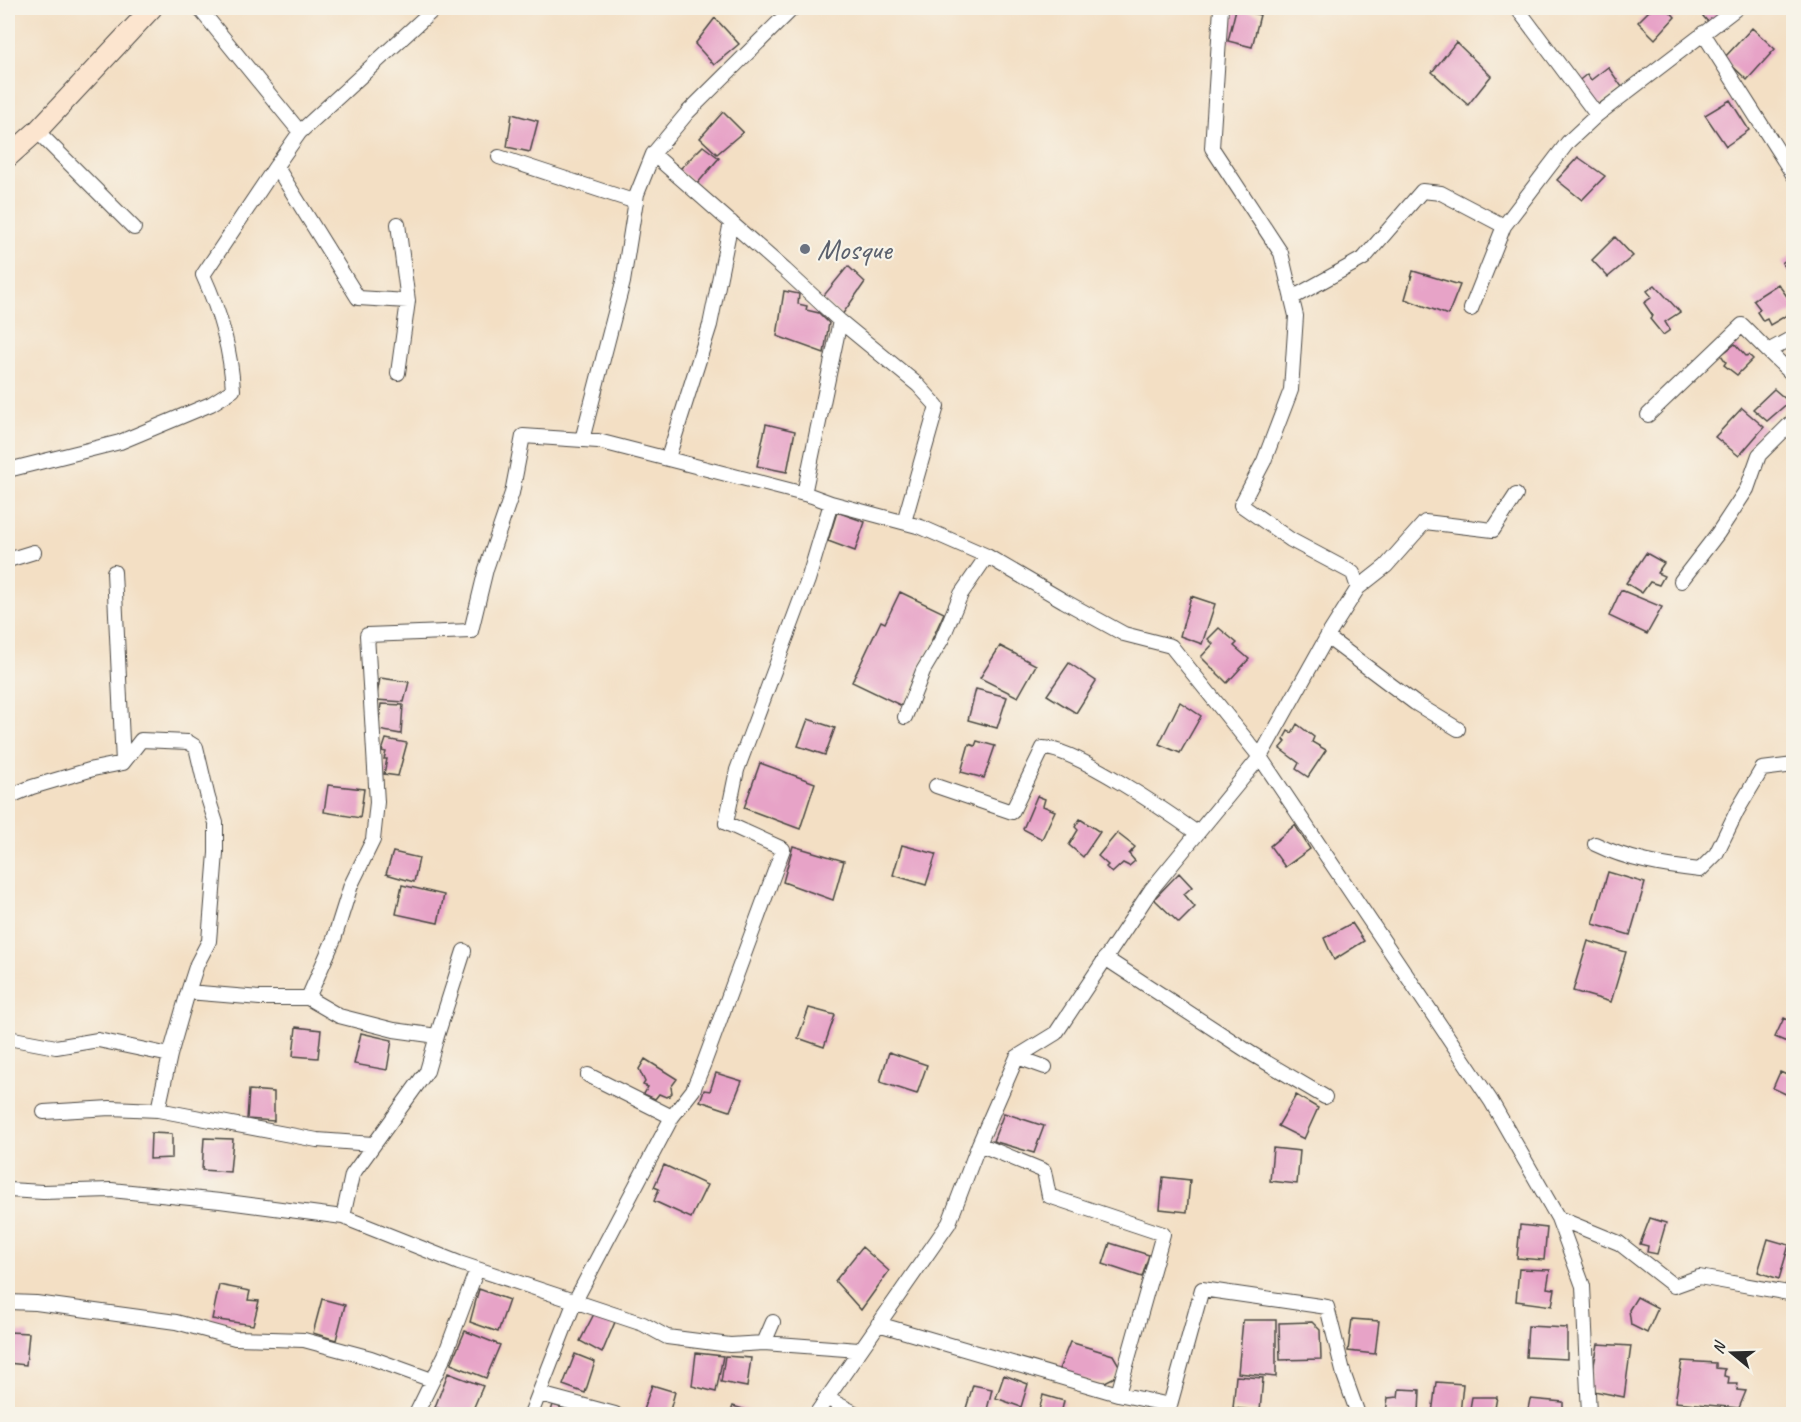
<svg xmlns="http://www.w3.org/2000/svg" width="1801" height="1422" font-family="Caveat,sans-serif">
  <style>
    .building { fill: #e7a3c7 }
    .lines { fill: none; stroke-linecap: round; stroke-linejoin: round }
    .street-casing { stroke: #494642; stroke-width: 16 }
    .secondary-casing { stroke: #494642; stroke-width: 22 }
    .street { stroke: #fff; stroke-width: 14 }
    .secondary { stroke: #fce5cf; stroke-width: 20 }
    .worship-dot { fill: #6b7280; stroke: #f7f3e8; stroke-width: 2 }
    .labels { text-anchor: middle; stroke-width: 4.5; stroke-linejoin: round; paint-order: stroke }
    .worship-label { font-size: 30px; fill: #5b616d; stroke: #f7f3e8; text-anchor: start }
  </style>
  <rect width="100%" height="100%" fill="#f7f3e8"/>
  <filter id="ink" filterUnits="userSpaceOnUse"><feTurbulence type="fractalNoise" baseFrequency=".0167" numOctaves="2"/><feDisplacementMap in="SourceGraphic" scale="12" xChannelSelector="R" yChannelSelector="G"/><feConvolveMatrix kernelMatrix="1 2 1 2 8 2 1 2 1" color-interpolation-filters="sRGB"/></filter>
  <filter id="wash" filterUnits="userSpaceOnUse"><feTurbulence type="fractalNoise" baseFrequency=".008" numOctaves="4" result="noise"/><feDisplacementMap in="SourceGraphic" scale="24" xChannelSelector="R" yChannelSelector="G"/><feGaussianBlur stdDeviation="1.35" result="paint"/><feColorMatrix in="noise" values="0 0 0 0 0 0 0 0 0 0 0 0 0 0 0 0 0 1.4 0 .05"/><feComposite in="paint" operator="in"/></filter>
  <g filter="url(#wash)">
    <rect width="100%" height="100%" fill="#f3dfc4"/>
    <g id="blocks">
      <!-- building -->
      <path class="building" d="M1652,8H1667L1675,17L1655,39L1638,22Z
        M1696,8H1731L1709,23Z
        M1236,9L1260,15L1252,47L1228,41Z
        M715,18L739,44L714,65L695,44Z
        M1752,28L1775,49L1747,80L1724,58Z
        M1456,42L1491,76L1468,105L1432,72Z
        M1608,67L1622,87L1595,107L1576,83L1587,74L1591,80Z
        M1730,100L1749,130L1726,146L1705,115Z
        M723,112L743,132L717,154L700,138Z
        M512,114L538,121L530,152L507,147Z
        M703,146L719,158L697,184L679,170Z
        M1578,157L1605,176L1582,200L1557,180Z
        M1615,237L1633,256L1608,277L1592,260Z
        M1794,254V279L1782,263Z
        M848,266L865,282L842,315L821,299Z
        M1413,271L1460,285L1448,315L1405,299Z
        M1778,284L1794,306V311L1770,325L1767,319L1763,321L1757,312L1760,309L1753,300Z
        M1655,285L1680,312L1665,322L1670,330L1663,335L1650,319L1653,316L1644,303L1652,297L1647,291Z
        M784,291L799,294L798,304L807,306L806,310L819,313L829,323L824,353L777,336Z
        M1735,344L1746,356L1749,355L1753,359L1737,375L1724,365L1726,362L1721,355Z
        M1774,389L1789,402L1767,421L1753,409Z
        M1742,408L1764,427L1739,456L1715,437Z
        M766,424L795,431L787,472L757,466Z
        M837,512L865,522L855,551L828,541Z
        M1646,553L1664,563L1657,573L1664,576L1659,585L1650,582L1642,593L1626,583Z
        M1621,590L1662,607L1647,634L1609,616Z
        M900,592L944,613L902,706L852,682L881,621L885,623Z
        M1191,596L1215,604L1202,644L1180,636Z
        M1219,628L1237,643L1234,646L1249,659L1227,683L1201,657L1213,644L1208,639Z
        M1000,646L1036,665L1018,697L980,678Z
        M1069,663L1096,681L1076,713L1047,695Z
        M380,678L409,682L404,702L376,700Z
        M976,689L1007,697L997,728L968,720Z
        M1180,702L1201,716L1180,753L1159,744Z
        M381,704L403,705L401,734L378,730Z
        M808,719L835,728L825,755L798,746Z
        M1297,724L1314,737L1312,742L1326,750L1308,777L1296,769L1299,763L1280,749L1286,742L1283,740L1288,731L1292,733Z
        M386,739L407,743L398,776L384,774L387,759H384L386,752L382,751Z
        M977,741L995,746L984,778L961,772L969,744L975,746Z
        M760,763L815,783L800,829L744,808Z
        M328,785L364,789L360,818L324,812Z
        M1037,796L1045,799L1043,806L1055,811L1042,839L1023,829Z
        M1080,819L1100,832L1083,857L1069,845L1078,830L1075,827Z
        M1295,825L1310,849L1285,867L1270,846Z
        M1117,833L1135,847L1129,854L1135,861L1129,866L1123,863L1112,873L1106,867L1108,865L1098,856Z
        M902,845L936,854L926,885L893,875Z
        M793,846L844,861L833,900L783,882Z
        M393,852L419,858L414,882L386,874Z
        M1608,872L1645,883L1630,935L1593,924Z
        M1179,873L1192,887L1184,894L1195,907L1179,923L1154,899Z
        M402,885L444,895L438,923L396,914Z
        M1352,923L1364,941L1334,960L1324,938Z
        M1588,941L1626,952L1611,1002L1573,991Z
        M809,1008L835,1015L824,1047L798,1038Z
        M1784,1018L1794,1023V1045L1775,1037Z
        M296,1027L321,1030L318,1058L293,1056Z
        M361,1033L392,1040L387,1070L354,1064Z
        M889,1052L927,1065L917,1094L880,1082Z
        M645,1059L677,1079L671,1087L672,1093L669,1096L666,1097L659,1094L655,1099L644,1094L648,1087L643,1085L645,1082L639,1069Z
        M1780,1072L1794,1078V1098L1773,1088Z
        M716,1073L742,1081L730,1111L700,1101L704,1090L710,1091Z
        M249,1090L274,1092V1121L247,1119Z
        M1296,1095L1318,1108L1304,1139L1278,1126Z
        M1004,1113L1044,1126L1034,1153L993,1141Z
        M151,1133L172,1134V1158L150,1159Z
        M204,1138L233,1139L230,1172L202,1170Z
        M1273,1148L1300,1151L1297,1184L1270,1181Z
        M664,1165L707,1185L691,1218L654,1201L659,1189L654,1187Z
        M1163,1177L1190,1180L1187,1212L1160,1209Z
        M1650,1218L1666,1223L1657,1254L1647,1252L1648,1246L1640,1244Z
        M1520,1225L1547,1228L1544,1260L1517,1258Z
        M1768,1239L1789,1245L1779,1279L1758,1272Z
        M1110,1243L1149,1255L1142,1277L1103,1264Z
        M862,1247L889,1271L861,1310L835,1281Z
        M1794,1267V1288L1785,1286Z
        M1519,1269L1550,1270L1547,1288L1555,1289L1552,1306L1516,1301Z
        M219,1285L250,1291L248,1300L259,1301L253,1325L212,1319Z
        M479,1289L509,1300L498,1332L470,1322Z
        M1637,1297L1658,1308L1647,1333L1631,1325L1629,1310Z
        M322,1299L345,1305L336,1340L313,1333Z
        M595,1312L615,1322L602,1353L580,1341Z
        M1352,1319L1379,1321L1375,1354L1348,1351Z
        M1243,1320H1276V1377L1238,1373Z
        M1312,1322L1320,1330L1321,1359L1280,1360L1279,1323Z
        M1528,1326L1567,1328V1359L1526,1357Z
        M465,1331L500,1345L486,1378L451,1364Z
        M8,1332L29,1333L26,1365L8,1363Z
        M1070,1342L1113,1355L1120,1367L1115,1377L1103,1383L1057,1374Z
        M1598,1344L1631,1346L1624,1397L1589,1390Z
        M696,1353L723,1356L716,1392L692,1386Z
        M575,1354L595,1362L585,1393L563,1385Z
        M725,1356L751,1358L747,1387L721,1382Z
        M1682,1361L1716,1363V1368L1725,1369L1724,1376L1729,1377L1728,1384H1738L1737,1390L1746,1391L1739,1408L1675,1402Z
        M448,1373L483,1386L471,1414H453L435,1407Z
        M1004,1375L1028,1384L1021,1407L996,1398Z
        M1236,1376L1263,1378L1260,1411L1233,1408Z
        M1436,1382L1463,1384L1460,1414H1432Z
        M652,1385L675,1392L669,1414H657L643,1410Z
        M973,1385L992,1389L986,1414H974L965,1412Z
        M1399,1389L1420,1390L1419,1414L1386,1412L1388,1398L1398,1397Z
        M1043,1395L1064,1401L1061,1414H1038Z
        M1472,1397H1497L1494,1414H1469Z
        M1530,1399L1563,1402V1414H1527Z
        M553,1405L572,1411L571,1414H550Z
        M733,1406L759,1414H730Z
        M1733,1410L1734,1414H1698V1413Z"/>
    </g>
  </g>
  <g filter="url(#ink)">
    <use href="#blocks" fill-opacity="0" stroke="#494642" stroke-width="1.5"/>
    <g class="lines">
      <!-- street casing -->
      <g class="street-casing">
        <path id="street" d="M199,8L300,132L435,8
          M1517,8L1597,115
          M1703,33L1794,176
          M37,131L134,228
          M300,132L276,166L358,298L408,301
          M653,154L785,270L840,321L918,385L937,406L904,522
          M499,157L636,202
          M1292,298L1364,258L1422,191L1441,193L1504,226
          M1471,309L1504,226L1568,142L1597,115L1737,8
          M1794,337L1768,351L1794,376
          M398,373L408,301L398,224
          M1648,415L1742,325L1768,351
          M582,440L623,282L637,194L653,154L688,112L793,8
          M668,458L710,325L731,222
          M8,470L120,442L211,404L233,390C231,350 219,310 203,275L276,166
          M804,494L840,321
          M8,560L34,552
          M114,572L123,763
          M1681,581L1718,533L1747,489L1759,455L1794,420
          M1358,588L1386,566L1425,522L1493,530L1516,495
          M1327,637L1415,703L1458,729
          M905,717L923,671L942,639L961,594L987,556
          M936,786L1012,812L1043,748C1074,748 1169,813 1197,833
          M8,797L32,787L93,769L123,763L141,740L188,742L196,747L208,798L216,823V853L209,941L197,964L188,992
          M1595,844C1628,860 1663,866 1700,870L1716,854L1737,811L1762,769L1794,765
          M1105,958L1252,1054L1325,1097
          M308,998L334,939L351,885L373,840L377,802L367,635L471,631L486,569L512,493L523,436L598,441L812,496L831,503L921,527L987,556L1064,601L1124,634L1171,646L1260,757L1491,1101L1558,1218L1619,1243L1674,1286L1699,1277L1794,1294
          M437,1036L464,951
          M8,1038L56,1047L98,1040L170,1055
          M1017,1057L1045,1067
          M588,1075L672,1117
          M158,1110L170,1055L188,992L260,998H308L339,1016L394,1030L437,1036L427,1071L352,1175L343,1217
          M44,1112L110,1108L158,1110L317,1140L373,1144
          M979,1144L1044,1171L1049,1196L1163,1234L1118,1394
          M8,1190L43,1192L111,1190L220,1201L343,1217L459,1263L643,1324L667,1337L730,1345L764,1343L859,1350
          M1558,1218L1583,1286L1589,1414
          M8,1302L36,1303L176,1322L235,1338L304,1340L371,1358L432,1380
          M878,1324L1118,1394L1170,1405L1202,1289L1327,1307L1344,1375L1358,1414
          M764,1343L773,1322
          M540,1394L615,1414
          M826,1398L857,1414
          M8,1412L12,1414
          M416,1414L445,1355L477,1269
          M531,1414L575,1301L672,1117L693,1090L704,1063L783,849L726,823L737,770L808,580L831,503
          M816,1414L949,1223L979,1144L1017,1057L1056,1033L1151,890L1260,757L1327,637L1358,588L1353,573L1291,540L1241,505L1264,461L1291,390L1296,316L1281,253L1212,148L1221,8"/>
      </g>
      <!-- secondary casing -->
      <g class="secondary-casing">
        <path id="secondary" d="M8,157L37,131L152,8"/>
      </g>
      <!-- street -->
      <use href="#street" class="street"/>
      <!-- secondary -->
      <use href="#secondary" class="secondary"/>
    </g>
  </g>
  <!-- markers -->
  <circle class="worship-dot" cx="805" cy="249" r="6"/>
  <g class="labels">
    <!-- worship labels -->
    <g class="worship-label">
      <text x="817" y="259">Mosque</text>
    </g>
  </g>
  <!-- margin -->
  <rect width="1801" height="1422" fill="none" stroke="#f7f3e8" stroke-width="30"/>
  <!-- north arrow -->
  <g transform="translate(1732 1353) rotate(289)" stroke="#f7f3e8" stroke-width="4.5" paint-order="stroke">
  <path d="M0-4.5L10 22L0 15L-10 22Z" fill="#2b2b2b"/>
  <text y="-9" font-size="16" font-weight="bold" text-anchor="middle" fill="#2b2b2b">N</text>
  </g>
</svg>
